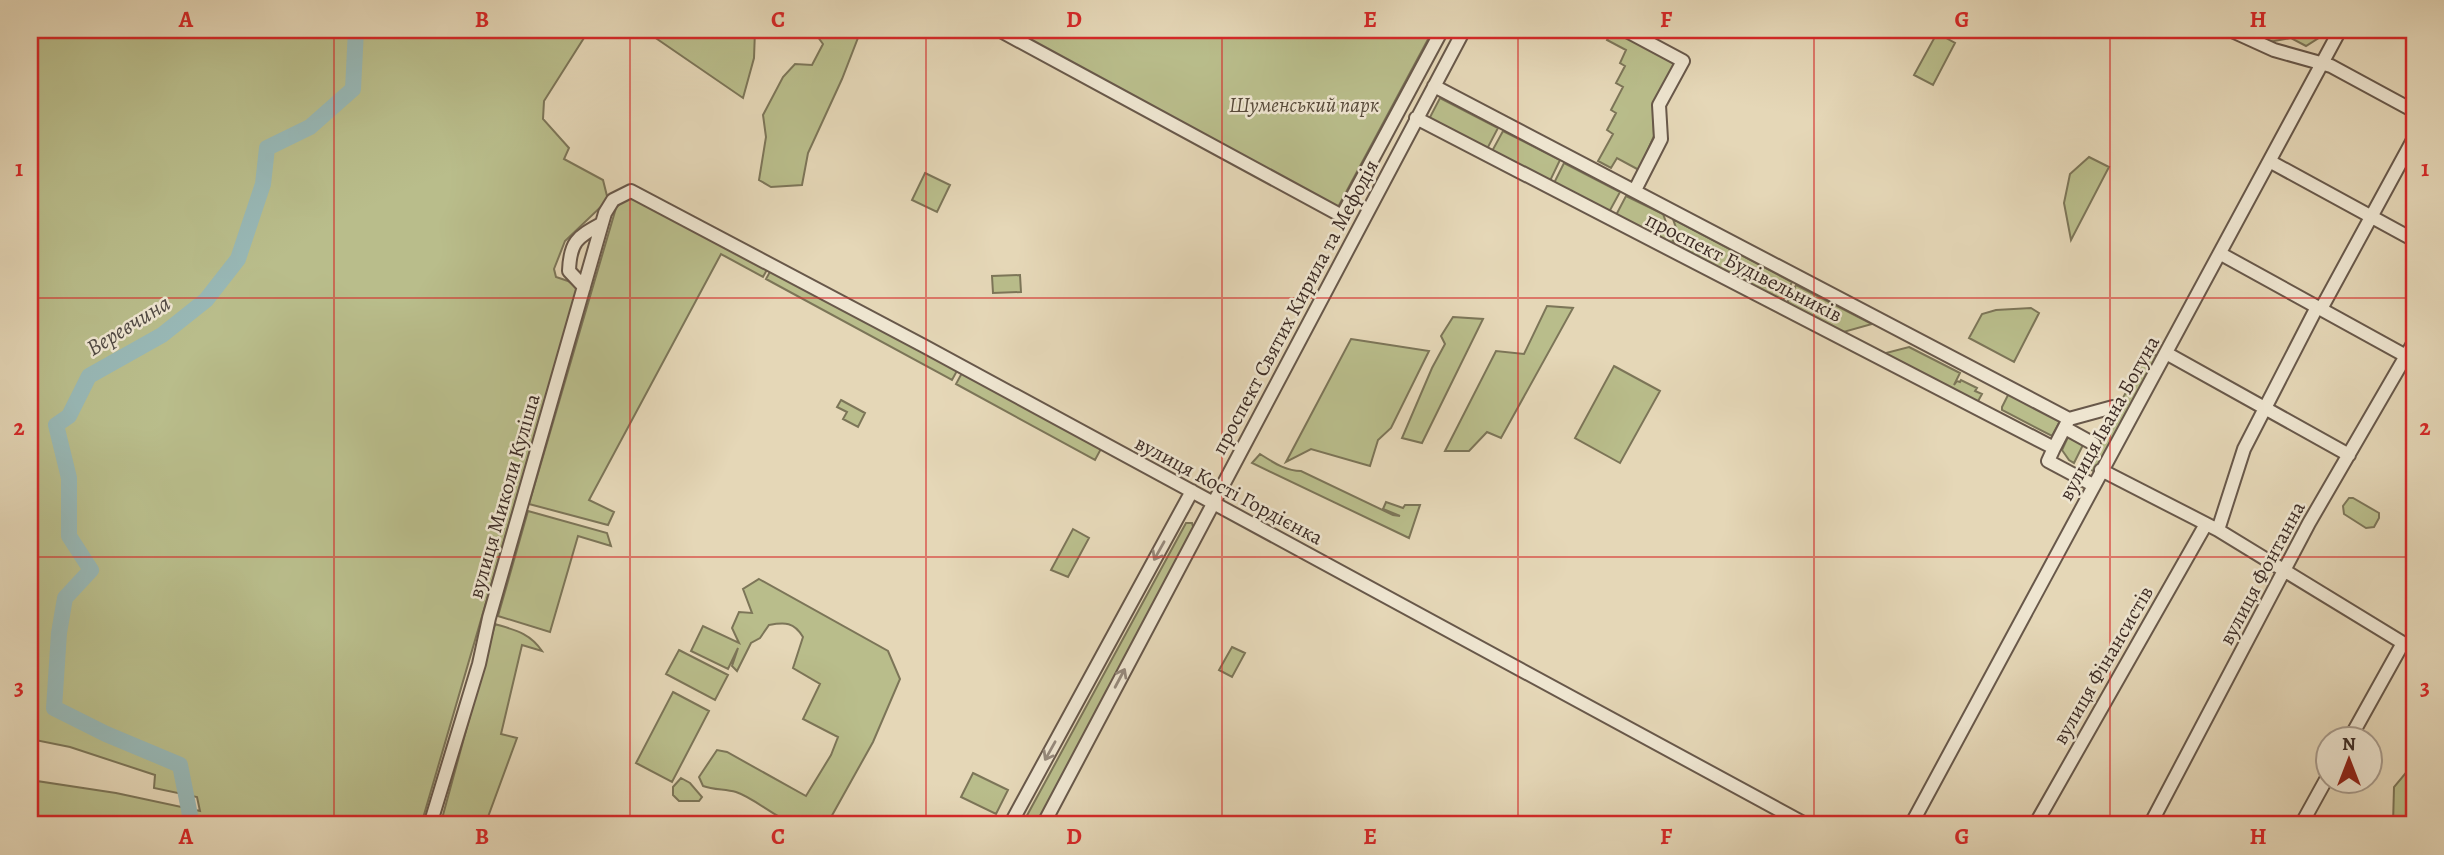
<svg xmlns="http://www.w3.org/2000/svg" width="2444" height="855" font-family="Alegreya,serif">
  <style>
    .green { fill: #b9bd8b; stroke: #7c7558; stroke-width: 2 }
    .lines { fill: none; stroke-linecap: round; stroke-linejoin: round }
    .river { stroke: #98b8b6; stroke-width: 16 }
    .minor-casing { stroke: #68584a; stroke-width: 16 }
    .minor { stroke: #eee5d0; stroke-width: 12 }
    .oneway { stroke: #96897b }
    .grid { fill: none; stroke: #d62828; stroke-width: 2; stroke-opacity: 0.55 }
    .labels { text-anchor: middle; stroke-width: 5; stroke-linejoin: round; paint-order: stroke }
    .park-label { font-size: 21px; font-style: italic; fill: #574a3a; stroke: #eee5d0 }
    .street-label { font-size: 21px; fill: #3e2d26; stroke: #eee5d0 }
    .water-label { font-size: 23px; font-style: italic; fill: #504943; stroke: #eee5d0 }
    .neatline { fill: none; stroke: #d62828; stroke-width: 2.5 }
    .grid-label { font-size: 23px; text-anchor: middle; font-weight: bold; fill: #d62828 }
  </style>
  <rect width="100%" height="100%" fill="#e5d7b7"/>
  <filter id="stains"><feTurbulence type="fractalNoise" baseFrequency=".00286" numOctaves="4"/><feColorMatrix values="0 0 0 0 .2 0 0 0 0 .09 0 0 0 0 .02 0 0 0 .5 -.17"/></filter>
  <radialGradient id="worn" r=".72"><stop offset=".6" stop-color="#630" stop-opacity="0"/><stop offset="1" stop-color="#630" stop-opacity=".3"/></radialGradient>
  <!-- green -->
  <path class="green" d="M30,30H589L544,101L543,119L569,148L564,159L603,180L608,200L565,241L554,269L556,277L568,281L578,288L421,825H30V780L116,793L200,811L197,797L154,788L155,775L70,747L30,739Z
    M644,30H755L754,58L743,98Z
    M816,30H861L842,79L808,153L802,185L771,187L759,180L766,137L763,115L783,77L795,64L812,65L823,44L815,33Z
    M1008,30H1433L1337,209Z
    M1612,30H1617L1676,63L1653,106L1654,136L1639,170L1617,158L1611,168L1598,161L1613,134L1607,130L1616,113L1611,110L1623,87L1616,83L1625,66L1620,63L1626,50L1607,40Z
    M2247,30H2299L2317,39L2306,46L2291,38L2269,42Z
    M1937,33L1955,43L1933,85L1914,75Z
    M1440,98L1498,128L1486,151L1428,121Z
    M1503,131L1560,160L1549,183L1491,153Z
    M2089,157L2109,167L2071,240L2064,203L2070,174Z
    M1564,163L1620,192L1608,214L1553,185Z
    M925,173L950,185L937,212L912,200Z
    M630,196L769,266L763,277L721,254L589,500L614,512L608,525L529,504L616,208L623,200Z
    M1626,196L1663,214L1676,249L1615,217Z
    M1673,219L1792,282L1782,303L1684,251Z
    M772,268L958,369L952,380L766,279Z
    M1020,275L1021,292L993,293L992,276Z
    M1796,285L1872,324L1840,333L1786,305Z
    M1547,306L1573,308L1501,438L1487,432L1469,451H1445L1496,351L1524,354Z
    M2031,308L2039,313L2014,362L1969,338L1982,314L1996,310Z
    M1453,317L1483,319L1422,443L1402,438L1432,368L1445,344L1441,336Z
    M1351,339L1429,351L1391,428L1378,440L1370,466L1311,449L1286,462Z
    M1909,347L1960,373L1954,385L1957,381L1960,382L1961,380L1977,388L1975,391L1982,394L1977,403L1882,354Z
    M2148,351L2157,356L2095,472L2086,467Z
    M1614,366L1660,391L1620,463L1575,438Z
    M963,371L1102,447L1095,460L956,384Z
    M2009,393L2061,419L2052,436L2002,410V407Z
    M841,400L865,413L858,427L843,419L847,412L837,407Z
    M2068,437L2083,445L2074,463L2069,460L2062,450Z
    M1260,454C1273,462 1285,471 1301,471L1393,515L1400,516L1383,509L1386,502L1403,508L1405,505H1420L1409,538L1252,463Z
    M2349,498H2353L2379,513V518L2374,527L2366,528L2344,514L2343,506Z
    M528,511L607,533L611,546L578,536L550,632L498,616Z
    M1186,523H1192L1194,530L1036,825L1024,821Z
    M1073,529L1089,538L1068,577L1051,570Z
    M759,579L888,651L900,679L873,742L830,819C796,843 766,802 736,792C725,789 714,790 703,786L699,777L717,750L727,752L806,796L831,755L838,737L803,719L820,684L793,668L803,637C794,622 785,622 769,625L760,638L751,643L737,671L732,666L738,648L728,669L691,651L703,626L739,643L732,628L739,612L752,613L743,589Z
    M495,624C515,630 530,633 542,651L522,645L501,734L517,738L485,825H446L443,815Z
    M1232,647L1245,653L1232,677L1219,670Z
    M679,650L728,675L715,700L666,674Z
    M673,692L709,711L672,782L636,763Z
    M2414,763C2414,784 2410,806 2414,825H2393L2394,787Z
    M973,773L1008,790L996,814L961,797Z
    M681,778L690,783L702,797L699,801H679L673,795V787Z"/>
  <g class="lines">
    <!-- river -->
    <path class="river" d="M192,825L180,765L106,734L54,708L59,633L65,598L91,570L69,536V478L56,425L69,416L89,376L162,335L206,300L238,259L263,184L267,148L310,127L353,89L356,30"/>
    <!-- minor casing -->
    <g class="minor-casing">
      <path id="minor" d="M999,30L1342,216L1442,30
        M1625,30L1683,61L1659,105L1661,139L1635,190
        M2230,30L2274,50L2331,66L2414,111
        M1434,86L2069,419L2054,448
        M1416,118L2054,448L2048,461L2093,485
        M2271,162L2414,240
        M2221,254L2406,356
        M584,287L569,271C570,242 577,237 601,224
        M2321,309L2414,138
        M2166,353L2349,455
        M2069,419L2113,407
        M2065,428L2094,444
        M2101,470L2218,530L2403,643L2414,646
        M2218,530L2244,449L2317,307
        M2349,740L2403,643
        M430,825L479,664L489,618L605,213L613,200L631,191L924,346L1807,825
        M1010,825L1192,491
        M1043,825L1464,30
        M1911,825L2340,30
        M2035,825L2206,524
        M2150,825L2309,523L2414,342
        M2301,825L2328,776"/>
    </g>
    <!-- minor -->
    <use href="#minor" class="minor"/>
  </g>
  <!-- one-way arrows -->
  <defs><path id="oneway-shaft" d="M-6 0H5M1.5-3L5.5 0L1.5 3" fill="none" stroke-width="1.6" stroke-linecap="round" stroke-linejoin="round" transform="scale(1.75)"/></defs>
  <g class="oneway">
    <use href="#oneway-shaft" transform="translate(1159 551) rotate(119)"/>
    <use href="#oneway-shaft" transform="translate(1120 678) rotate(-62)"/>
    <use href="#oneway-shaft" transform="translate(1050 751) rotate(119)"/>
  </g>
  <!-- grid -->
  <path class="grid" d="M334,30V825M630,30V825M926,30V825M1222,30V825M1518,30V825M1814,30V825M2110,30V825M30,298H2414M30,557H2414"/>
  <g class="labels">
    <!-- park labels -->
    <g class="park-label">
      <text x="1304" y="112">Шуменський парк</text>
    </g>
    <!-- street labels -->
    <g class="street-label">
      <text transform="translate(1744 267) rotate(27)" y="7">проспект Будівельників</text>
      <text transform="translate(1295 307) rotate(-62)" y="7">проспект Святих Кирила та Мефодія</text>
      <text transform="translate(2109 418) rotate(-61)" y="7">вулиця Івана Богуна</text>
      <text transform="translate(1229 490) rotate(28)" y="7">вулиця Кості Гордієнка</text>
      <text transform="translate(504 496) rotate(-74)" y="7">вулиця Миколи Куліша</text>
      <text transform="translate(2262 573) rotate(-62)" y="7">вулиця Фонтанна</text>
      <text transform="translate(2103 665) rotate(-60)" y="7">вулиця Фінансистів</text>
    </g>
    <!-- water labels -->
    <g class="water-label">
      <text transform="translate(128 325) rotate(-32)" y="8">Веревчина</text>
    </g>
  </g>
  <!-- margin -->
  <rect width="2444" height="855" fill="none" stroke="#e5d7b7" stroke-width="77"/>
  <!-- north arrow -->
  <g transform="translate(2349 760)"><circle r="33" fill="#eee5d0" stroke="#a89b8c" stroke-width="2"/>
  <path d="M0-5L12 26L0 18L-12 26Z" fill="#8f2418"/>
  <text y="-10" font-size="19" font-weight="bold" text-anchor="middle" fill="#3e2d26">N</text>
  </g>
  <rect x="38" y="38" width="2368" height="778" class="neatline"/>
  <g class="grid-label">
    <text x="186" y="27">A</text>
    <text x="482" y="27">B</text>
    <text x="778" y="27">C</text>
    <text x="1074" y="27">D</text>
    <text x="1370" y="27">E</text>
    <text x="1666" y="27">F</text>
    <text x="1962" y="27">G</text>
    <text x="2258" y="27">H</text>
    <text x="19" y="176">1</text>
    <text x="2425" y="176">1</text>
    <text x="19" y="435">2</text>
    <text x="2425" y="435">2</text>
    <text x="19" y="695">3</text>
    <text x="2425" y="695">3</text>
    <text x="186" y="844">A</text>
    <text x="482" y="844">B</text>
    <text x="778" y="844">C</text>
    <text x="1074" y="844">D</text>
    <text x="1370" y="844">E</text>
    <text x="1666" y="844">F</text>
    <text x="1962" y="844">G</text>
    <text x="2258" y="844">H</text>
  </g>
  <rect width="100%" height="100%" filter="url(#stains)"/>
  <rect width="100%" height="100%" fill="url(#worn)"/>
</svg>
